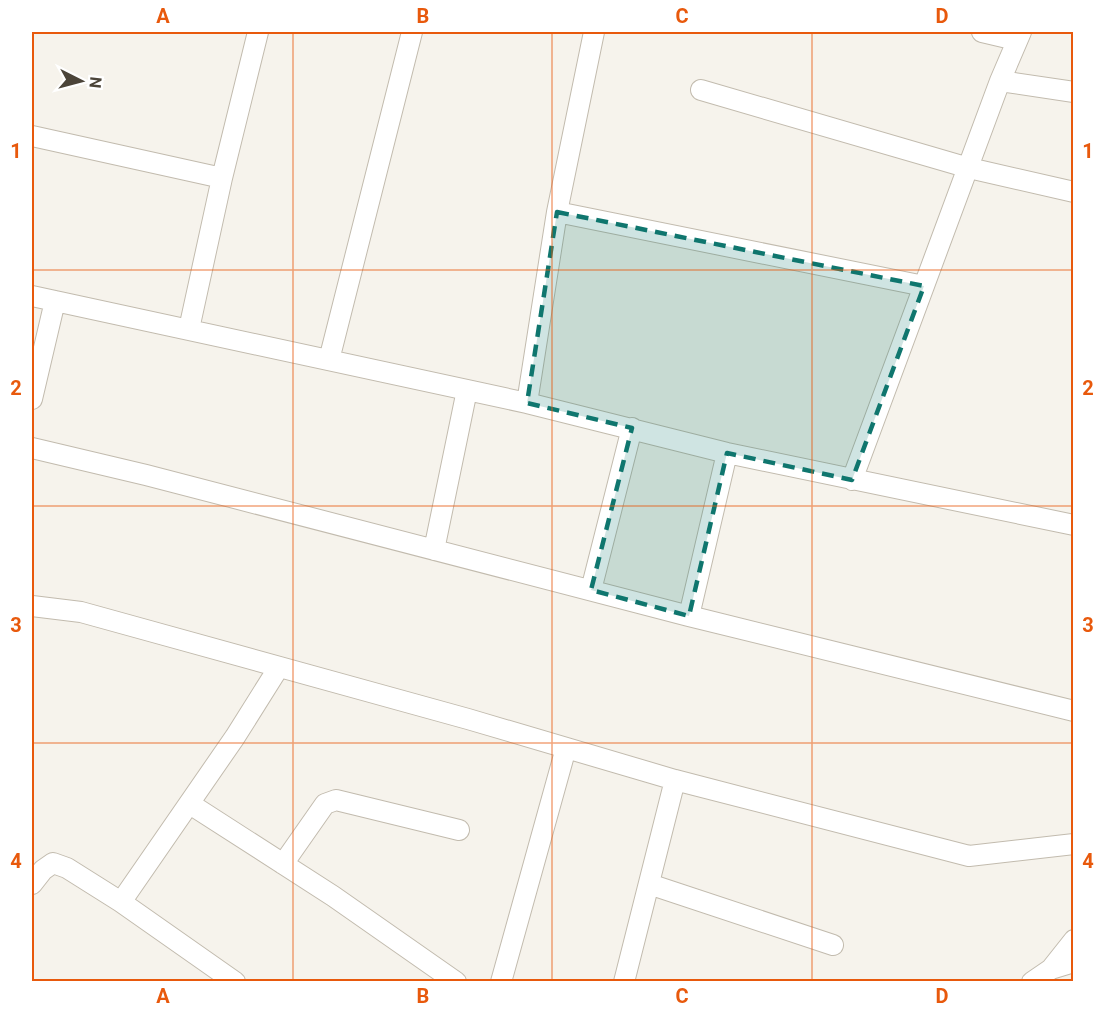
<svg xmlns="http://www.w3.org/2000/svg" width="1105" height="1013" font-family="Roboto,sans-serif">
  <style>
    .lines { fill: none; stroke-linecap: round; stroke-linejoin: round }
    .street-casing { stroke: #c2bbae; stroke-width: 22 }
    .street { stroke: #fff; stroke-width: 20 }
    .marked { fill: #0f766e; fill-opacity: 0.2; stroke: #0f766e; stroke-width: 4.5; stroke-dasharray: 12 8; stroke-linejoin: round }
    .grid { fill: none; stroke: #e8590c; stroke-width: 1.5; stroke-opacity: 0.55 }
    .neatline { fill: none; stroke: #e8590c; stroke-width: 2 }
    .grid-label { font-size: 20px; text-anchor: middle; font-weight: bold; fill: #e8590c }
  </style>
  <rect width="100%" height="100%" fill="#f6f3ec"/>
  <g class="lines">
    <!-- street casing -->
    <g class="street-casing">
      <path id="street" d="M982,32L1016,40
        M1000,81L1074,92
        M701,90L969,168L1074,192
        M32,136L222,178L258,32
        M557,212L594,32
        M32,296L527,403L557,212L924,286
        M189,329L222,178
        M329,360L412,32
        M32,399L55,301
        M527,403L727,453L1074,525
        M32,448L146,475L689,616L1074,711
        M852,480L1000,81L1021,32
        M434,550L467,390
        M591,590L632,428
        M32,606L81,612L468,719L675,780L969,856L1074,844
        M689,616L727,453
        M190,804L333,896L456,982
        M283,864L325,804L336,800L459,830
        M32,884L43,870L53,863L67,868L121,902L235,982
        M649,884L833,945
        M121,902L235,737L279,667
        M1051,969L1074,940
        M501,982L566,748
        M624,982L675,780
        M1032,982L1051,969L1074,962"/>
    </g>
    <!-- street -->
    <use href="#street" class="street"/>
  </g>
  <!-- marked area -->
  <path class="marked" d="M557,212L924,286L852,480L727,453L689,616L591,590L632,428L527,403Z"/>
  <!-- grid -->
  <path class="grid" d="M293,32V982M552,32V982M812,32V982M32,270H1074M32,506H1074M32,743H1074"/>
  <!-- border -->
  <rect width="1105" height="1013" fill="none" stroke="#ffffff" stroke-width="66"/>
  <!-- north arrow -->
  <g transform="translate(81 81) rotate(96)" stroke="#ffffff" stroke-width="4.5" paint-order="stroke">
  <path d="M0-4.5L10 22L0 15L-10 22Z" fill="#4b4439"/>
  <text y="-9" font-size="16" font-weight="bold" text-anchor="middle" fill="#4b4439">N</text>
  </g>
  <rect x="33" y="33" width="1039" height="947" class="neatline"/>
  <g class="grid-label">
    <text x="163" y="23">A</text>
    <text x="423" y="23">B</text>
    <text x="682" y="23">C</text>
    <text x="942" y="23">D</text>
    <text x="16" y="158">1</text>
    <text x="1088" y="158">1</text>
    <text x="16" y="395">2</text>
    <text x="1088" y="395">2</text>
    <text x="16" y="632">3</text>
    <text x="1088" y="632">3</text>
    <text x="16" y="868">4</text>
    <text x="1088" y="868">4</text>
    <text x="163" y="1003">A</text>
    <text x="423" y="1003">B</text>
    <text x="682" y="1003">C</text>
    <text x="942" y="1003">D</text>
  </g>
</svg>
